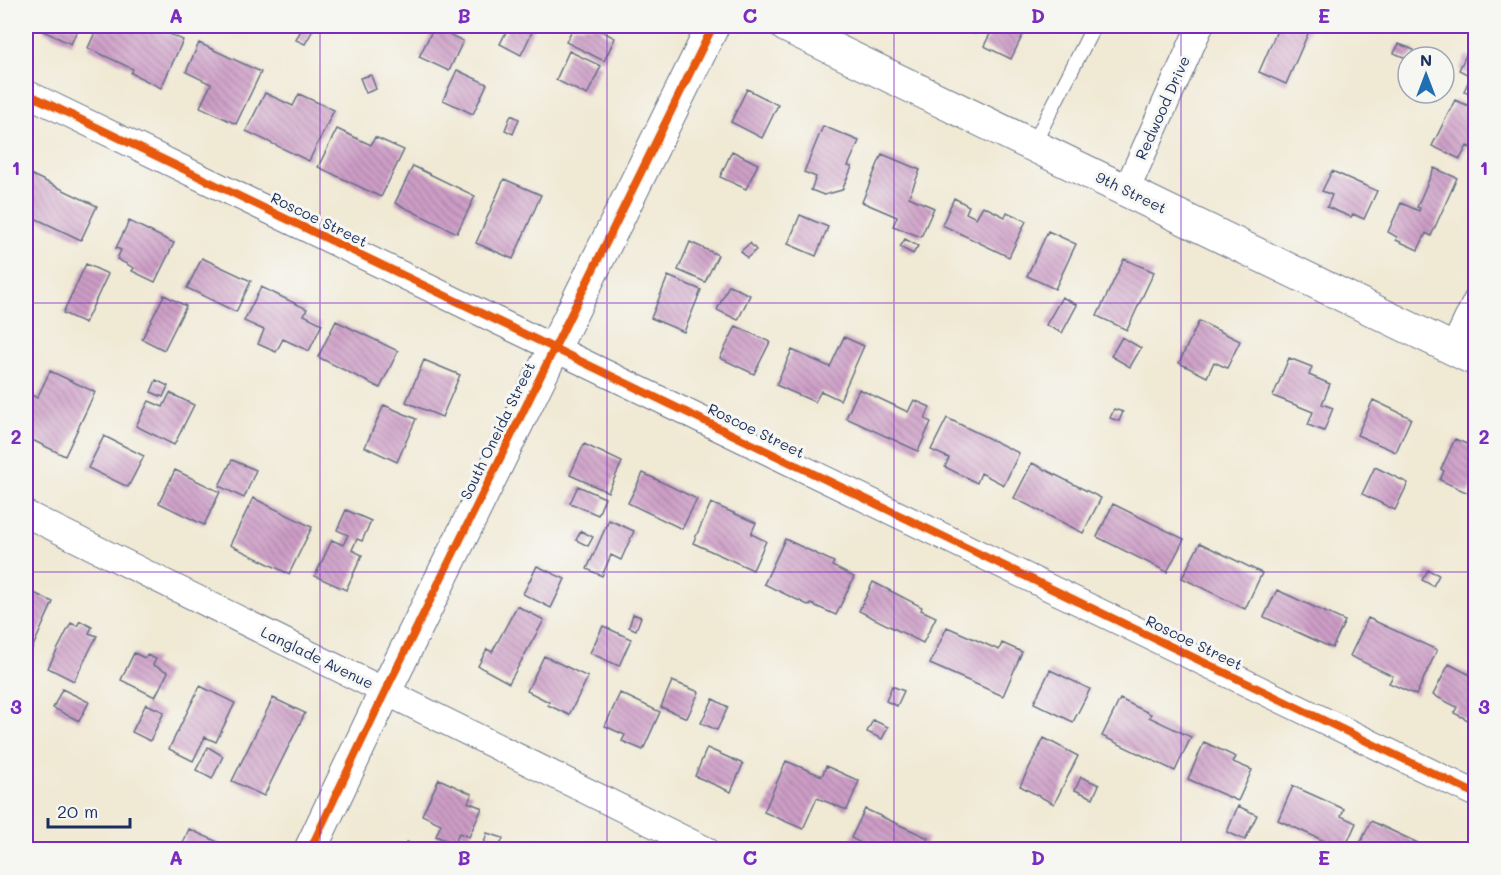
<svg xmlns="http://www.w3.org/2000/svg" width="1501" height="875" font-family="Mali,sans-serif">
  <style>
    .building { fill: url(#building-back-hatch) }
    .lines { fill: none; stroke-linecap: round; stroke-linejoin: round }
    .service-casing { stroke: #667087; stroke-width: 16 }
    .minor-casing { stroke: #667087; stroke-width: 28 }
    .tertiary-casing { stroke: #667087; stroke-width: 34 }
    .service { stroke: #fff; stroke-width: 14 }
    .minor { stroke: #fff; stroke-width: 26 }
    .tertiary { stroke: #fff; stroke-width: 32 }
    .cycleway-casing { stroke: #f6f6f2; stroke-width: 11 }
    .cycleway { stroke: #e8590c; stroke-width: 8 }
    .grid { fill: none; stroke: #7b2cbf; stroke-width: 1.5; stroke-opacity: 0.55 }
    .labels { text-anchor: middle; stroke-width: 6; stroke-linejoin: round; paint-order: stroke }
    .street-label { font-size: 15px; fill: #1b2f5e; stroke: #f6f6f2 }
    .neatline { fill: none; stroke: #7b2cbf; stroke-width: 2 }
    .grid-label { font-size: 20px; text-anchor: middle; font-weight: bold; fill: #7b2cbf }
  </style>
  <defs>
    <pattern id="building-back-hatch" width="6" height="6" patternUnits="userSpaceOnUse" patternTransform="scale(1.5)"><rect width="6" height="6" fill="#cd9dc6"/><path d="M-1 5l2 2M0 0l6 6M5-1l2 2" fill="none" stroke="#a680a4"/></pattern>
  </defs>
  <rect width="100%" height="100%" fill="#f6f6f2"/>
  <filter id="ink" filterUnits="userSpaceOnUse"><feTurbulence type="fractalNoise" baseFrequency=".0167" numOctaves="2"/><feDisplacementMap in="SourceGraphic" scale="12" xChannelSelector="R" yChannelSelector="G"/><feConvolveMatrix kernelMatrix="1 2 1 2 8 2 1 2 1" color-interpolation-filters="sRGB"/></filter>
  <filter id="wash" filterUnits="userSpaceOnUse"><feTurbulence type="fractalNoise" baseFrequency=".008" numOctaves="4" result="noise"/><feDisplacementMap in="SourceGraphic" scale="24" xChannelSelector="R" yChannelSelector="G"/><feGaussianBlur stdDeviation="1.35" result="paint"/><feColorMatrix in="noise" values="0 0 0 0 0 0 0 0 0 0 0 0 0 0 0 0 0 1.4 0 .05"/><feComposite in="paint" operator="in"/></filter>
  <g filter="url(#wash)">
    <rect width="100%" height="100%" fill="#f0e9d4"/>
    <g id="blocks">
      <!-- building -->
      <path class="building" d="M46,26H79L71,44L43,31Z
        M98,26H152L183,40L161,88L131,73L133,69L88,48Z
        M303,26L313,30L305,44L296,40Z
        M509,26H535L521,55L500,44Z
        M574,26H604L601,31L615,38L604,61L566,42Z
        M956,26H979L975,34Z
        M994,26H1027L1011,59L984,46Z
        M1279,26H1302L1310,29L1286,84L1259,72Z
        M434,27L463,41L449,71L419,57Z
        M199,43L261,72L236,124L200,107L211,84L186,72Z
        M1399,44L1414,50L1411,57H1408V59L1394,53Z
        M569,51L601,66L587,95L556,80Z
        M1466,55L1476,60V96L1464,91L1471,76L1459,70Z
        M457,70L487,84L473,114L443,100Z
        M371,75L376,89L366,93L360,78Z
        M747,89L778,105L762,138L731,122Z
        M265,93L293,106L299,94L334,110L309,161L246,131Z
        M1455,100L1476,109L1474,123H1476V143L1473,149L1467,146L1460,159L1432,146Z
        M511,115L519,119L513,134L505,130Z
        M823,126L859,141L848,166L852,167L842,190L824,195L811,190L816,177L804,172Z
        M337,129L371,145L375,137L404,150L381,197L318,167Z
        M732,151L758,164L746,189L720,177Z
        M882,154L920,170L909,197L934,208L921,237L893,226L897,217L862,202Z
        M413,166L475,196L457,233L395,203Z
        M1434,168L1457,178L1431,236L1426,233L1418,250L1396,240L1397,237L1388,232L1401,203L1419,211L1420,208L1417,207Z
        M1332,171L1377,191L1364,219L1353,214L1351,217L1327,207L1332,195L1322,191Z
        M28,173L97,206L81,240L26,214V179Z
        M504,179L541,195L513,259L476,243Z
        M954,198L969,206L966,213L976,218L983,206L1005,217L1007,212L1026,221L1009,257L942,225Z
        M800,215L828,227L816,256L788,244Z
        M129,221L174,243L155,282L132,271L134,268L117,259L121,250L116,248Z
        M1048,231L1076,244L1055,289L1027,276Z
        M905,239L918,246L913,254L900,247Z
        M690,242L718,255L705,282L678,270Z
        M750,243L756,250L747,258L741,251Z
        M202,258L251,281L236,312L187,288Z
        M1124,259L1154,272L1127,330L1097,316Z
        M86,264L108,274L85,323L63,313Z
        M668,276L701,290L684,332L651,318Z
        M729,285L750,295L738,320L717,310Z
        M261,287L307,309L304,315L322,324L309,351L283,339L276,352L258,344L264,330L244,321Z
        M164,295L186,306L164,350L142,339Z
        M1062,297L1077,305L1062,333L1046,325Z
        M336,321L398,351L380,388L318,357Z
        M1199,321L1240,341L1227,368L1214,362L1207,377L1179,363Z
        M736,326L770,342L754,374L720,358Z
        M844,337L864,346L840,400L821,391L815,402L776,385L792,350L830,367Z
        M1122,337L1141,348L1130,367L1111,356Z
        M1289,358L1312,367L1309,375L1330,384L1322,404L1333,408L1324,431L1308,425L1313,412L1273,396Z
        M424,360L460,375L442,417L406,402Z
        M50,371L95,392L65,456L26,437V403L30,394L37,398Z
        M156,380L168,386L163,397L151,392Z
        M859,389L908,412L914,400L930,407L925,419L931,422L918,451L846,418Z
        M170,393L194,405L174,445L136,426L149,401L163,407Z
        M1373,400L1411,418L1396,452L1357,435Z
        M384,405L416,419L397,462L365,447Z
        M1114,409L1123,412L1119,421L1110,418Z
        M947,418L1019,453L1004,485L981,473L977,483L945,467L949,458L931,450Z
        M104,436L144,456L128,487L88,468Z
        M1455,439L1476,448V477L1468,493L1440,480L1444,471L1441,469Z
        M584,444L622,462L608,492L570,475Z
        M232,460L256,470L244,498L219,486Z
        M1032,463L1101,498L1083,533L1014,498Z
        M1375,467L1408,483L1395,510L1362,494Z
        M175,470L220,492L204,525L159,503Z
        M643,473L697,499L682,529L628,503Z
        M578,486L605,498L598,515L570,503Z
        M253,498L312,527L289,574L230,545Z
        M711,503L756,523L751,534L766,541L753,570L693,543Z
        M1113,504L1184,539L1167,572L1097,537Z
        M346,510L371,521L362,541L357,539L352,550L362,555L346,590L315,576L332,540L343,545L348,535L337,530Z
        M609,520L634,531L621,560L611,555L602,576L587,569Z
        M581,531L593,537L588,546L576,540Z
        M785,539L834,562L832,566L854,577L836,615L811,604L810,606L764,584Z
        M1200,543L1262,573L1245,609L1182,578Z
        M537,566L565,579L551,608L523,594Z
        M1428,570L1439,575L1433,586L1422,580Z
        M873,582L922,607L921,610L936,617L923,643L859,611Z
        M26,589L53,602L31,651L26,648Z
        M1277,590L1345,621L1332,648L1264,617Z
        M517,606L544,620L509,683L478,666L487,649L492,652Z
        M633,614L641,617L636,630L629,627Z
        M1368,618L1437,650L1416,695L1389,683L1393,676L1350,656Z
        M80,621L92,627L89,633L97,636L74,681L48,668L71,623L77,626Z
        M603,626L631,639L619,666L590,653Z
        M947,627L999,650L1002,643L1022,652L1003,696L930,664Z
        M134,653L145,658L147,655L156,659L153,665L168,672L155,697L121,680Z
        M544,656L588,677L569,715L548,705L549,702L527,691Z
        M1449,664L1476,678V724L1454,713L1457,707L1433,695Z
        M1050,670L1090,689L1073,722L1034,703Z
        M672,681L699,692L687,718L661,707Z
        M200,686L235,703L216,742L205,737L193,761L169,749Z
        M892,686L904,691L897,706L886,701Z
        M62,689L89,702L79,721L53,708Z
        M620,693L660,712L643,750L622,741L625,735L605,726Z
        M273,698L305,713L264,796L232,781Z
        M713,699L728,707L717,730L701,723Z
        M1120,699L1151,714L1149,717L1191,737L1175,771L1102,736Z
        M146,704L164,712L150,741L132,732Z
        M873,720L888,727L882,739L867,732Z
        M1044,738L1078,756L1054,804L1020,786Z
        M1204,742L1236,757L1233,762L1252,770L1238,801L1188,779Z
        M208,747L223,756L212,779L196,770Z
        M707,748L743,764L731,792L695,776Z
        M786,761L822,776L826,766L859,781L847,810L817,798L803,829L764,812Z
        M1081,777L1099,785L1093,798L1075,790Z
        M439,779L472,794L468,802L482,808L469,837L459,833L454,844L436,836L441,824L422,815Z
        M1293,786L1344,809L1341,816L1356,823L1344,850L1278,820Z
        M1238,806L1257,815L1245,840L1227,832Z
        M865,809L928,838L923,850H874L851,838Z
        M1371,821L1420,844L1418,850H1357Z
        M189,829L218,842L214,850H180Z
        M487,833L503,838L499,848L484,843Z
        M407,842L423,850H403Z"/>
    </g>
  </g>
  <g filter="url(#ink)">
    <use href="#blocks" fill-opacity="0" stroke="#667087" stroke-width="1.5"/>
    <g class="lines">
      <!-- service casing -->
      <g class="service-casing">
        <path id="service" d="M1033,145L1094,26"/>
      </g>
      <!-- minor casing -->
      <g class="minor-casing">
        <path id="minor" d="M26,93L1476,794
          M1126,191L1200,26
          M1453,349L1476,301
          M26,514L706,850"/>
      </g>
      <!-- tertiary casing -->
      <g class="tertiary-casing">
        <path id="tertiary" d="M786,26L1476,360
          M310,850L385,692L713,26"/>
      </g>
      <!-- service -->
      <use href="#service" class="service"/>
      <!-- minor -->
      <use href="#minor" class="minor"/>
      <!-- tertiary -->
      <use href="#tertiary" class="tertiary"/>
      <!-- cycleway casing -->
      <g class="cycleway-casing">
        <path id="cycleway" d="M26,93L1476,794
          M310,850L385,692L713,26"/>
      </g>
      <!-- cycleway -->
      <use href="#cycleway" class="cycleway"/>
    </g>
  </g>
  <!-- grid -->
  <path class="grid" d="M320,26V850M607,26V850M894,26V850M1181,26V850M26,303H1476M26,572H1476"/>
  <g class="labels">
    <!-- street labels -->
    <g class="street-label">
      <text transform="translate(1163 108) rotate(-66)" y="5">Redwood Drive</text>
      <text transform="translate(1131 193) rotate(26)" y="5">9th Street</text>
      <text transform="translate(319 220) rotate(26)" y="5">Roscoe Street</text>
      <text transform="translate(498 431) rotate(-64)" y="5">South Oneida Street</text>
      <text transform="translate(756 431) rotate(26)" y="5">Roscoe Street</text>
      <text transform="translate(1194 643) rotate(26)" y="5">Roscoe Street</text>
      <text transform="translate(317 658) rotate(26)" y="5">Langlade Avenue</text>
    </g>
  </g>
  <!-- margin -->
  <rect width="1501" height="875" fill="none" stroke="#f6f6f2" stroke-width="66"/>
  <!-- north arrow -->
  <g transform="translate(1426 75)"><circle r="28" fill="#f6f6f2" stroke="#9ea6b7" stroke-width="1.5"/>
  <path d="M0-4.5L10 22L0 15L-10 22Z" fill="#1f6fb2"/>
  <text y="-9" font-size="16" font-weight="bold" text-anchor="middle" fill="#1b2f5e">N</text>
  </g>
  <!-- scale -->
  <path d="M48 818v9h82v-9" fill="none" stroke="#1b2f5e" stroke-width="3"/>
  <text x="57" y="818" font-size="18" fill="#1b2f5e" stroke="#f6f6f2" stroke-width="4.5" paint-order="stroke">20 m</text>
  <rect x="33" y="33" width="1435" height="809" class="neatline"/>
  <g class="grid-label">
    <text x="176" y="23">A</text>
    <text x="464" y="23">B</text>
    <text x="750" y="23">C</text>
    <text x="1038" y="23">D</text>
    <text x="1324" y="23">E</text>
    <text x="16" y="175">1</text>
    <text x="1484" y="175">1</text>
    <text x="16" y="444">2</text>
    <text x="1484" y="444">2</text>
    <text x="16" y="714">3</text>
    <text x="1484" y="714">3</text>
    <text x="176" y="865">A</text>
    <text x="464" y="865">B</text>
    <text x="750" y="865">C</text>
    <text x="1038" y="865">D</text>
    <text x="1324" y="865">E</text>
  </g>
</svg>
